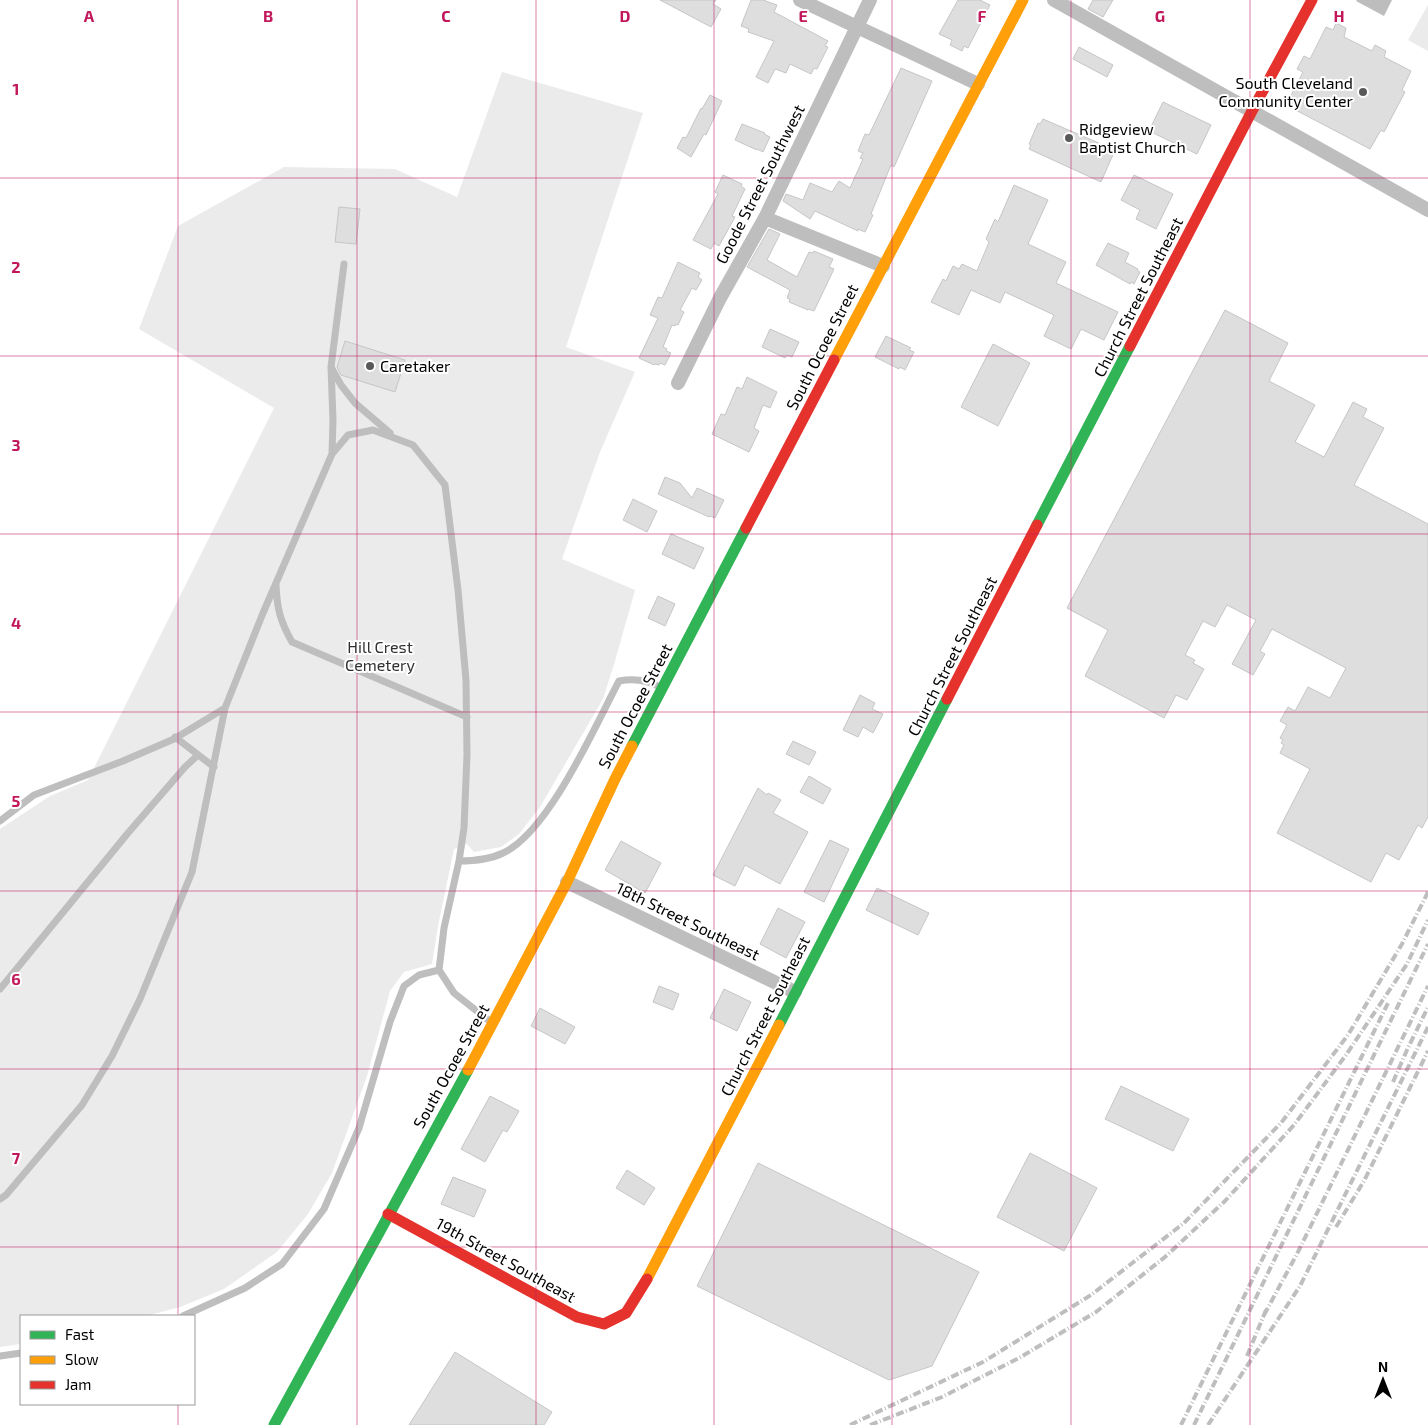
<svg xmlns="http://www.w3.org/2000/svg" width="1428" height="1425" font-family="'Exo 2',sans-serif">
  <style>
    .green { fill: #ebebeb }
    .water { fill: #bdbdbd }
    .building { fill: #dedede; stroke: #c6c6c6 }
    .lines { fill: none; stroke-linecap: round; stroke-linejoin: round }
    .lane { stroke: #bebebe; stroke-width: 7 }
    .street { stroke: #bebebe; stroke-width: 14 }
    .fast { stroke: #30b455; stroke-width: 11 }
    .slow { stroke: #ff9f0a; stroke-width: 11 }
    .jam { stroke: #e5322d; stroke-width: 11 }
    .rail { stroke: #bebebe; stroke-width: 4; stroke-dasharray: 8 2.5 1 2.5; stroke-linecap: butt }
    .grid { fill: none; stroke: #c2185b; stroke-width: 1; stroke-opacity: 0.55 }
    .poi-dot { fill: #595959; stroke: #fff; stroke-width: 2 }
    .labels { text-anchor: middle; stroke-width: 4; stroke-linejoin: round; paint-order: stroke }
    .poi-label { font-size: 16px; fill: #000; stroke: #fff; text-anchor: start }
    .street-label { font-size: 16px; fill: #000; stroke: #fff }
    .park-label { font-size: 16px; fill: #313131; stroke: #fff }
    .grid-label { font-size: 16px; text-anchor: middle; font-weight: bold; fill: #c2185b; stroke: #fff; stroke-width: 4; stroke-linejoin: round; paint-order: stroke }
  </style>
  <rect width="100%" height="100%" fill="#fff"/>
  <!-- green -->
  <path class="green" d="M1428,5V51L1408,40Z
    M502,72L643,113L566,347L635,372L600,452L562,559L635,590L615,661L603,699L540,807L519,834L501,847L474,852L467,844L454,849L438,926L432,964L404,972L390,991L367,1076L332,1173L308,1214L277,1252L224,1289L180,1307L146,1316H21V1344L0,1347V829L50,796L88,780L274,408L139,329L178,226L284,167L395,169L457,197Z"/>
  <!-- water -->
  <path class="water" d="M1357,0H1392L1384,16L1356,1Z"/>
  <!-- building -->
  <path class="building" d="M660,0H716L713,4L721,9L711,27Z
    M751,0H763L777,5L774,12L828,41L825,46L828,47L817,69L814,68L811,74L790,64L786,73L775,69L768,83L756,77L774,41L748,32L749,29L741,26Z
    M958,0H980L990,5L968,48L964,46L962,51L950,45L952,40L939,34Z
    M1093,0H1113L1103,17L1088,9Z
    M1336,23L1346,28L1344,37L1372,51L1375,45L1386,51L1384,57L1411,71L1402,90L1405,92L1384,132L1381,130L1370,149L1286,105L1303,72L1297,69L1304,56L1310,59L1326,27L1333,30Z
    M1079,47L1113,65L1107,77L1073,59Z
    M901,68L932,81L894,167L891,165L871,214L873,215L865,232L858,229V231L815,211L810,219L783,201L786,194L803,200L810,183L832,192L839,181L850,188L863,159L860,158L863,153L858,151L865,134L869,135Z
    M710,95L722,101L706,135L704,134L691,157L677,148L683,137L686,138L701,108L702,109Z
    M1163,102L1211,125L1197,154L1149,131Z
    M1043,119L1115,150L1101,182L1029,149L1031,145L1029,144L1038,123L1040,124Z
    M742,124L765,133L764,134L770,137L763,152L757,149V150L735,140Z
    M723,175L742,184L741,186L745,189L732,216L735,217L719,246L714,243L711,249L693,240L718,194L715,192Z
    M1134,175L1173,194L1156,229L1136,219L1140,210L1121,200Z
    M1014,185L1048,200L1028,244L1066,262L1056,283L1118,312L1104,340L1081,329L1071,349L1044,336L1054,315L1005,292L1000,303L971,290L959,315L931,302L943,279L946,281L953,266L959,269L962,264L977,271L989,242L986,239L995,219L998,222Z
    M339,207L360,209L356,244L335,242Z
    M769,229L780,234L767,260L797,277L809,252L813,253L814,251L833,259L829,267L834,269L814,311L808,309V310L789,302L790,299L787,298L790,290L747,267Z
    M1108,243L1129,253L1125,262L1138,269L1137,270L1140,272L1134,284L1131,282L1130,284L1096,265Z
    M678,262L700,273L698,277L702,280L696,290L692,288L680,310L684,312L678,325L676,324L675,326L672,325L663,347L667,349L666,351L671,353L665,365L660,363L659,365L655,364L654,365L639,358L658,318L650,315L658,297L662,298Z
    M1225,310L1288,343L1269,381L1315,405L1295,442L1324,457L1353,402L1367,409L1363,417L1384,428L1354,485L1428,524V817L1422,828L1418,825L1399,860L1386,853L1371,882L1277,833L1310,769L1280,753L1284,745L1281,743L1283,740L1280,738L1287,725L1280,721L1288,707L1295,711L1308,687L1330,698L1346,668L1272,629L1260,651L1265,654L1253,675L1232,664L1256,620L1227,605L1215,627L1203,621L1185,655L1195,660L1193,663L1204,669L1187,700L1176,695L1164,718L1085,676L1108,630L1067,608Z
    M770,329L799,342L792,357L787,355L785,358L762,347Z
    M886,336L911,348L909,350L914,352L905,370L900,367L899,369L875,357Z
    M345,341L405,360L395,392L341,375L337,367Z
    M993,344L1030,363L998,426L961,407Z
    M747,377L777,392L770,408L763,405L754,428L759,431L749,452L712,434L721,414L725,415L737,387L742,389Z
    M665,477L680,483L692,498L697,488L724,500L715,518L710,516L709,517L658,494Z
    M633,499L657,511L647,532L623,520Z
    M671,534L704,548L694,569L662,554Z
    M658,596L675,604L665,626L648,618Z
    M860,695L875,703L872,709L883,714L873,733L863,727L858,737L843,730Z
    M793,741L816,752L809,765L786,754Z
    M809,776L831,789L823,804L800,792Z
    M758,788L767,795L768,793L781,800L773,813L808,832L780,884L745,865L735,886L713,875Z
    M830,840L849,849L824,902L804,892Z
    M621,841L661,863L645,893L605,870Z
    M877,888L929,913L918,935L866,910Z
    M778,908L805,922L786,958L760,944Z
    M659,986L679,994L673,1010L653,1002Z
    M724,989L751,1002L737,1031L710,1018Z
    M540,1008L575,1027L565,1044L531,1026Z
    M1121,1086L1189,1119L1173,1151L1105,1119Z
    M490,1096L519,1111L507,1132L503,1130L485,1162L461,1149Z
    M1030,1153L1097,1188L1064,1251L997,1217Z
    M758,1163L979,1272L932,1366L889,1380L697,1286Z
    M627,1170L655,1188L644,1205L616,1188Z
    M453,1177L486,1190L474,1217L441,1204Z
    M455,1352L552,1412L544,1425H409Z"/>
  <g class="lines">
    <!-- lane -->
    <path class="lane" d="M331,367L341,385L355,403L390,433
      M332,454L333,420L331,367L344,264
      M276,585C277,608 280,621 292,642L467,717
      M175,737L214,767
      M0,821L34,795L123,761L174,739L225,708
      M459,861C474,861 489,860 503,853C549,832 595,726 619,681C634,678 647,680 660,687
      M0,989L128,833L185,767L198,755
      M0,1199L6,1195L82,1105L112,1056L140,999L192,872L225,708L263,613L332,454L348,435L373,430L413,445L445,485L458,590L466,680L467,755L464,828L459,861L444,928L439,970L454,993L492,1023
      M183,1316L245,1288L282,1264L324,1209L359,1128L390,1022L404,986L419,975L439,970
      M0,1356L21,1353"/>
    <!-- street -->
    <path class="street" d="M800,0L978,84
      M1054,0L1428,210
      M765,218L883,266
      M678,383L720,298L765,218L870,0
      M567,882L795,992"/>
    <!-- fast -->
    <path class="fast" d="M1037,525L1130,346
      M632,746L746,528
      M779,1025L947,699
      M274,1425L468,1070"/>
    <!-- slow -->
    <path class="slow" d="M834,360L1023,0
      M468,1070L567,882L615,779L632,746
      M647,1279L779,1025"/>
    <!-- jam -->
    <path class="jam" d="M1130,346L1252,111L1312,0
      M746,528L834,360
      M947,699L1037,525
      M388,1214L577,1317L604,1324L626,1313L647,1279"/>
    <!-- rail -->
    <path class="rail" d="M1393,1082L1407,1050L1428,1007
      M1336,1227L1364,1181L1428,1051
      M1264,1315L1298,1252L1428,986
      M1247,1356L1266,1310
      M850,1425L983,1362L1091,1295L1184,1223L1281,1123L1348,1035L1402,944L1428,892
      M870,1425L942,1397L1019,1358L1096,1312L1165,1257L1225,1201L1294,1125L1346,1055L1407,964L1428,920
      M1181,1425L1388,1003
      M1194,1425L1428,944
      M1208,1425L1300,1286L1428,1027"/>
  </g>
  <!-- grid -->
  <path class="grid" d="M178,0V1316M357,0V1425M536,0V1425M714,0V1425M892,0V1425M1071,0V1425M1250,0V1425M0,178H1428M0,356H1428M0,534H1428M0,712H1428M0,891H1428M0,1069H1428M0,1247H1428M178,1404V1425"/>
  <!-- markers -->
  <g class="poi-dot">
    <circle cx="1363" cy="92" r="5"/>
    <circle cx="1069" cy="138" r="5"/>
    <circle cx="370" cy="366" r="5"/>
  </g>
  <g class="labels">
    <!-- poi labels -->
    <g class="poi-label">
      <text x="1353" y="89" text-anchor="end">South Cleveland<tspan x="1353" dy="18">Community Center</tspan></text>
      <text x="1079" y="135">Ridgeview<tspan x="1079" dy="18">Baptist Church</tspan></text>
      <text x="380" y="372">Caretaker</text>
    </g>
    <!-- street labels -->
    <g class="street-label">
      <text transform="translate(760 184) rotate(-63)" y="6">Goode Street Southwest</text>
      <text transform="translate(1138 297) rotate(-63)" y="6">Church Street Southeast</text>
      <text transform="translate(822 347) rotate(-63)" y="6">South Ocoee Street</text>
      <text transform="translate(952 656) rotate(-63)" y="6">Church Street Southeast</text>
      <text transform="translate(635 706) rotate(-62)" y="6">South Ocoee Street</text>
      <text transform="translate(688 921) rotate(26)" y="6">18th Street Southeast</text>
      <text transform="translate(765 1016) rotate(-63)" y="6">Church Street Southeast</text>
      <text transform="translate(451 1066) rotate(-61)" y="6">South Ocoee Street</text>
      <text transform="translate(506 1260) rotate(29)" y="6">19th Street Southeast</text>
    </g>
    <!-- park labels -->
    <g class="park-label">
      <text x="380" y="653">Hill Crest<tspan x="380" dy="18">Cemetery</tspan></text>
    </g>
  </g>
  <g class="grid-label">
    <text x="89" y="22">A</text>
    <text x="268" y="22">B</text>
    <text x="446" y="22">C</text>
    <text x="625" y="22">D</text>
    <text x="803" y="22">E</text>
    <text x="982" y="22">F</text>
    <text x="1160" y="22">G</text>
    <text x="1339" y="22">H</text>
    <text x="16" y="95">1</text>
    <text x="16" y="273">2</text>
    <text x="16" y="451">3</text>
    <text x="16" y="629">4</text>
    <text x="16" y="807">5</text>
    <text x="16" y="985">6</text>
    <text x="16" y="1164">7</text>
  </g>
  <!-- legend -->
  <rect x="20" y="1315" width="175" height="90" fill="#ffffff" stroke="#999999"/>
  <rect x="30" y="1331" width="25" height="8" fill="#30b455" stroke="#999999"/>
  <text x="65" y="1340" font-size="15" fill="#000000">Fast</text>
  <rect x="30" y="1356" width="25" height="8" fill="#ff9f0a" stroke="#999999"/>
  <text x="65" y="1365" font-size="15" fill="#000000">Slow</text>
  <rect x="30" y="1381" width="25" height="8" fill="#e5322d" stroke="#999999"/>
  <text x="65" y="1390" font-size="15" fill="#000000">Jam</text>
  <!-- north arrow -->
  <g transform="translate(1383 1380)" stroke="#ffffff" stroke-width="4" paint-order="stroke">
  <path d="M0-4L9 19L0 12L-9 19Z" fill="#000000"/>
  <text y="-8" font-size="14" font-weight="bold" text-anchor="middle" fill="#000000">N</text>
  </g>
</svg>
